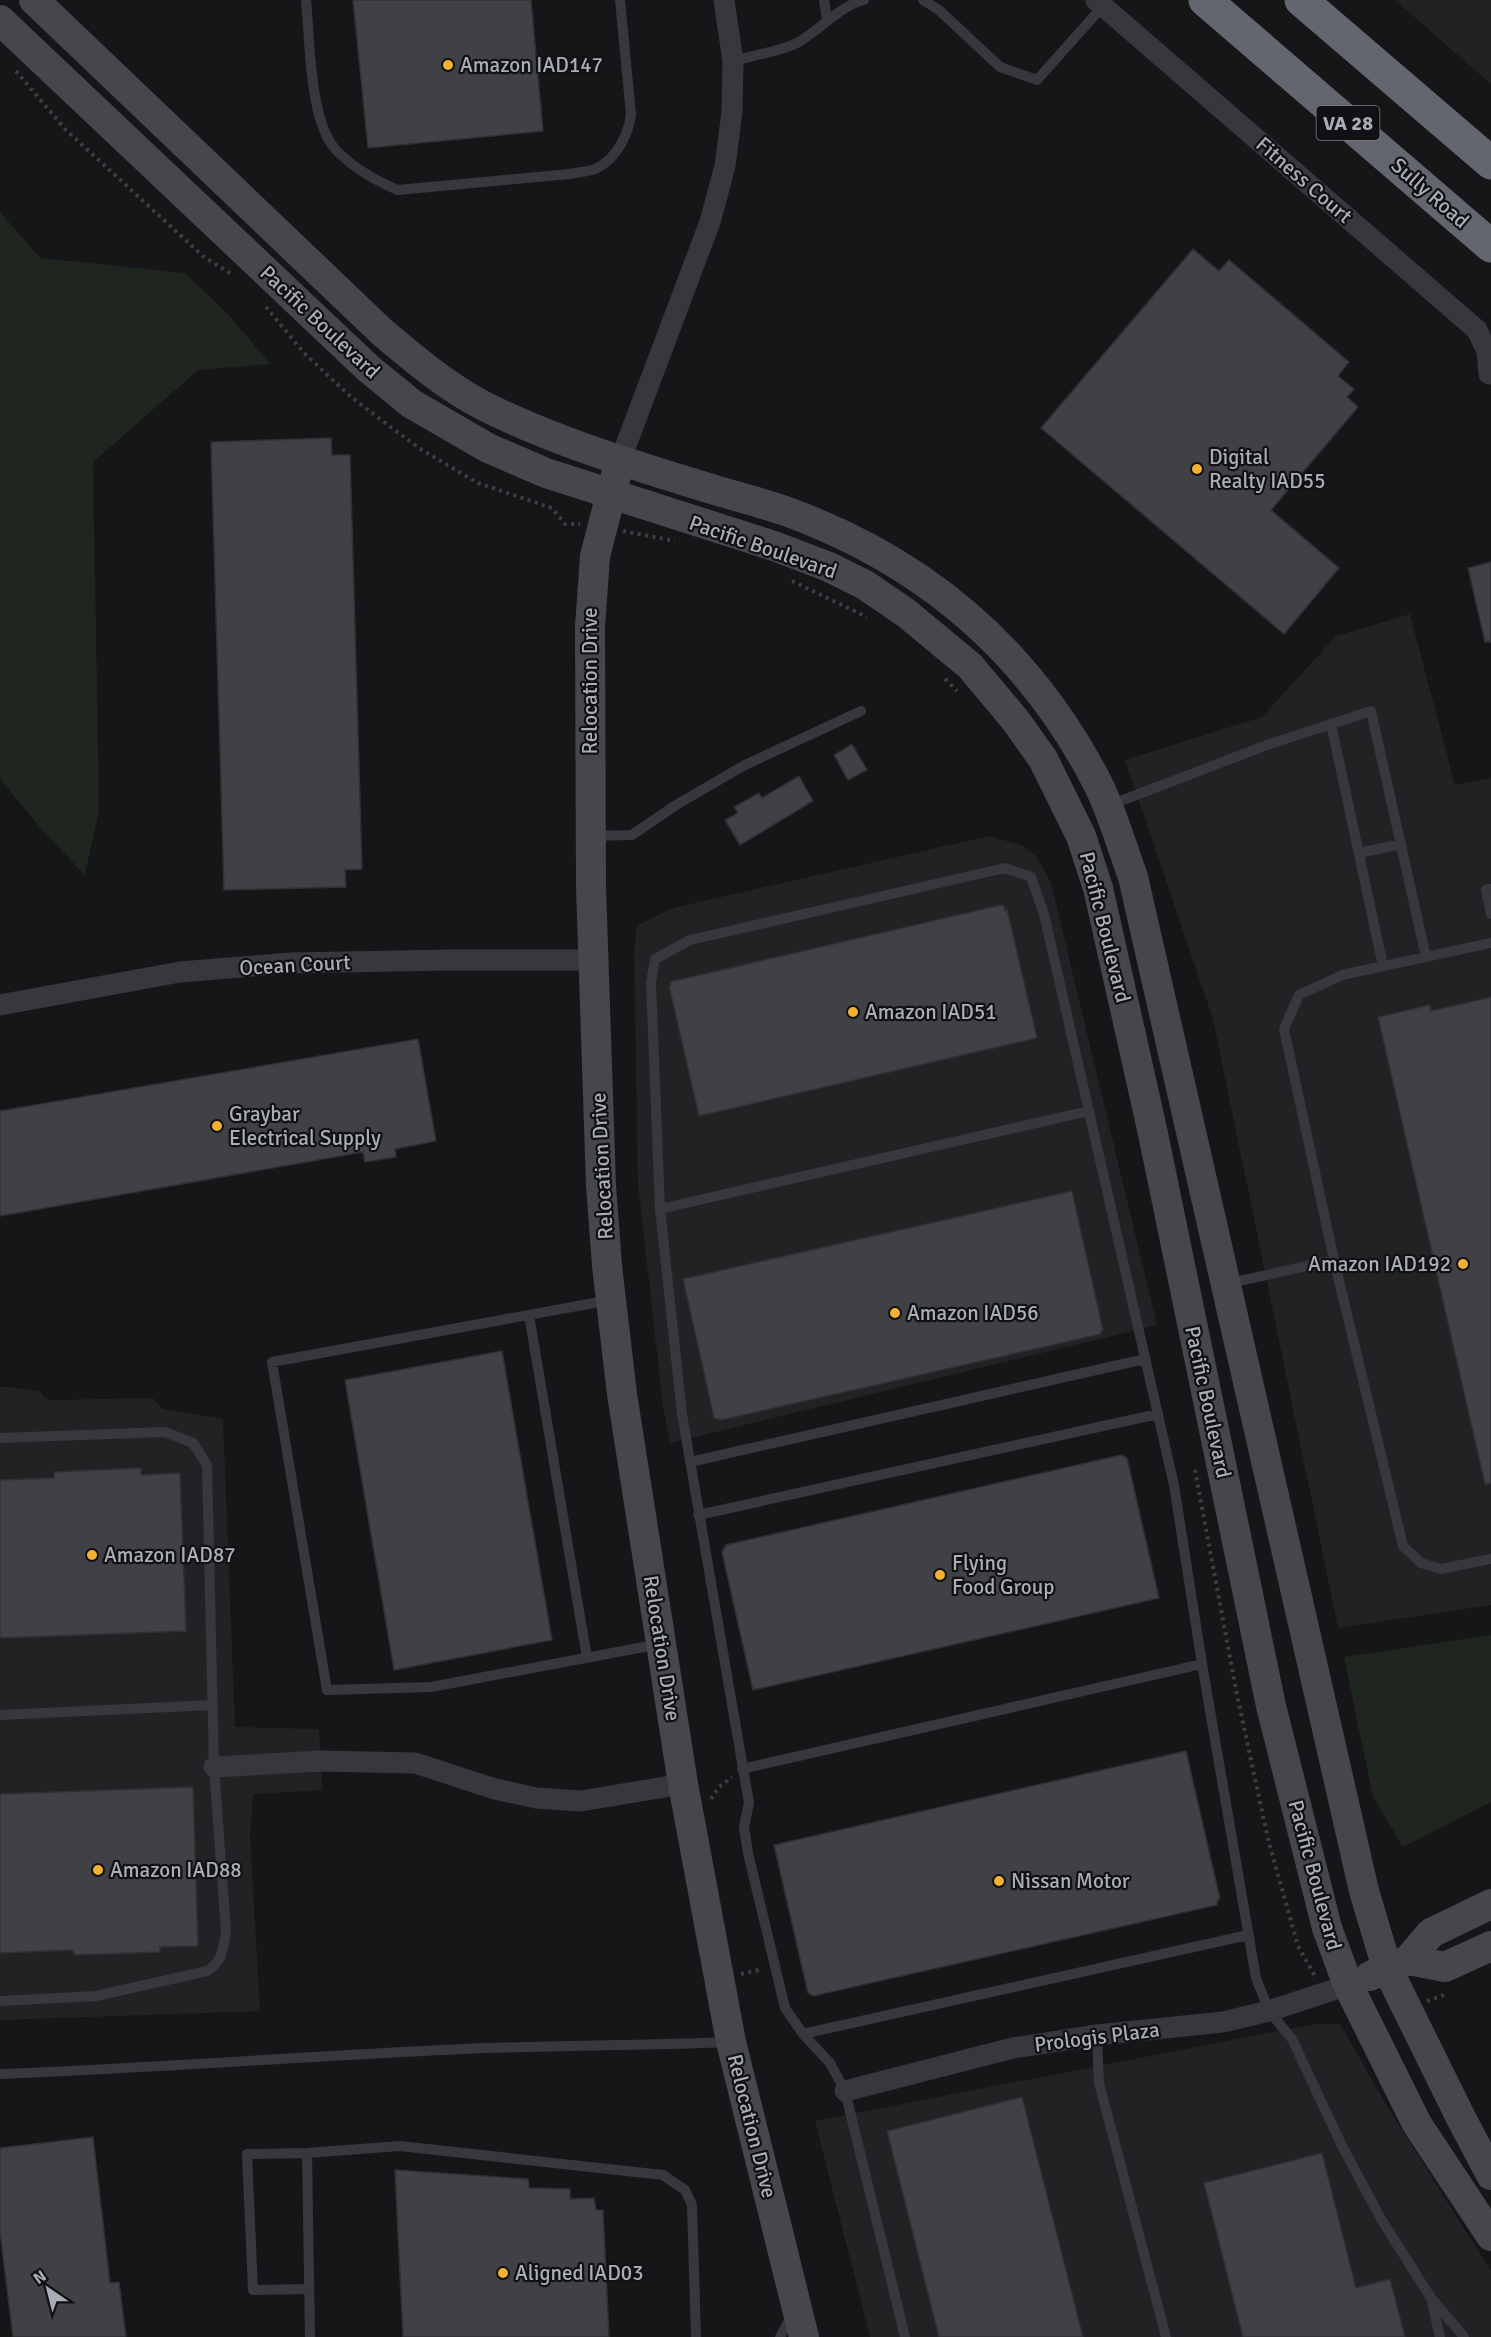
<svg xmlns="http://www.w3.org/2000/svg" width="1491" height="2337" font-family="Signika,sans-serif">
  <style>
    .built { fill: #222225 }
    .green { fill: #1e261f }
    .building { fill: #404145; stroke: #303034; stroke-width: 1.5 }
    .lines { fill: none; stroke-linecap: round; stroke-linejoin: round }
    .path { stroke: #3d3f44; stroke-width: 4; stroke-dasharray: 3 4.5; stroke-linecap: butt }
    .lane { stroke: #37383d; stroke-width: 10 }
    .street { stroke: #37383d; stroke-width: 21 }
    .secondary { stroke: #45474d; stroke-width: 30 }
    .highway { stroke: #63666e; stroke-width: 33 }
    .poi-dot { fill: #f2b134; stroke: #111113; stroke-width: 2 }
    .labels { text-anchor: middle; stroke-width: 4.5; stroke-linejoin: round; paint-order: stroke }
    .shield { fill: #111113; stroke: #7b7e86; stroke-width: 1.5 }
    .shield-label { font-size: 20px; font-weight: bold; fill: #a8adb8 }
    .poi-label { font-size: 21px; fill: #a8adb8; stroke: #111113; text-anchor: start }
    .street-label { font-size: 21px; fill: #a8adb8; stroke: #111113 }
  </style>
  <rect width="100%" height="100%" fill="#161618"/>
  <!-- built -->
  <path class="built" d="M1395,0H1491V84Z
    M1410,614L1455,785L1491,778V1605L1338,1628L1213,1019L1125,760L1262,717L1336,636Z
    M989,836L1024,846L1037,857L1051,883L1157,1325L670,1443L663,1407L638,1183L634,951L637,926L673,908Z
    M0,1387H11L41,1392L45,1398L53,1400L153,1398L162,1409L223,1419L235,1727L319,1729L321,1761L322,1790L253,1794L250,1835L260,2011L0,2020Z
    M1315,2024H1340L1390,2111L1491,2271V2337H870L815,2121Z"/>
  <!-- green -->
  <path class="green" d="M0,212L40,258L185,273L228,314L270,364L198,370L93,462L99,810L85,875L43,831L0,779Z
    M1491,1635V1802L1403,1847L1373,1797L1344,1657Z"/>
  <!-- building -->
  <path class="building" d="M353,0H531L543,131L368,148Z
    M1193,249L1219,271L1229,260L1349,362L1338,376L1354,389L1347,397L1358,407L1271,510L1339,568L1284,634L1041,428Z
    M331,438L332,455H350L362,869L345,870L346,887L224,890L211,442Z
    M1491,562V642H1485L1468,568Z
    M852,744L867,770L848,780L834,755Z
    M799,776L813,801L740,845L725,820L738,813L734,807L759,793L762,798Z
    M1001,905L1004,906L1005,910L1007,909L1037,1038L699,1116L669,986L671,985L670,982Z
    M1491,997V1483L1485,1484L1378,1017L1430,1005L1431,1011Z
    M418,1039L436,1141L395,1149L396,1157L365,1162L363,1152L0,1216V1111Z
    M1072,1191L1103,1330L1101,1331V1334L721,1420L714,1418L683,1279Z
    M502,1351L552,1640L394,1670L345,1380Z
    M1121,1455L1127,1458L1159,1598L753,1690L722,1552L726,1545Z
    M141,1468V1475L180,1473L186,1631L0,1638V1480L54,1478V1472Z
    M1186,1751L1220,1899H1218L1217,1905L813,1996L808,1993L774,1845Z
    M193,1787L198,1946L160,1947V1952L74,1955L73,1950L0,1953V1794Z
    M1022,2097L1083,2337H939L887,2131Z
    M93,2137L110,2283L119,2282L126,2337H13L0,2232V2148Z
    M1322,2153L1356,2288L1390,2279L1405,2337H1243L1204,2183Z
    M395,2170L528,2179L529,2188L570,2189V2199L594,2198L596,2210H603L609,2337H403Z"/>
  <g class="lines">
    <!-- path -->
    <path class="path" d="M16,71L65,129L204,257L230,273
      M266,307L304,353L350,396L389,426L422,450L478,483L552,508L565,524H580
      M623,531L675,541
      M792,581L867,617
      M945,679L957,691
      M1195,1470L1237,1695L1268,1839L1298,1946L1316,1978
      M711,1799L719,1787L732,1777
      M741,1974L763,1969
      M1427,2001L1442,1996L1446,1991"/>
    <!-- lane -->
    <path class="lane" d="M306,0C310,39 309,123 337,151C354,168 376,181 398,190L570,174C579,172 591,172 599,167C617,157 628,135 631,115L620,0
      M824,0L827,20
      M923,0L939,10L1000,67L1037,80L1103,6
      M733,61C753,55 779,52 797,43C820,30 838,7 864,0
      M1331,724L1383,966
      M1110,805L1267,745L1371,711L1426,957
      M594,836L632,835L676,805L745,765L861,711
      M1359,853L1401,844
      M1491,889L1486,890L1491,914
      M1491,943L1342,975L1299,995L1284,1029L1334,1260L1403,1546L1421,1563L1441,1569L1491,1559
      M660,1209L1089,1111
      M1226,1284L1334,1260
      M610,1300L272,1362L327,1690L431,1687L660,1644
      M529,1315L587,1658
      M0,1438L165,1432L193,1443L207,1465L214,1767L226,1931C223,1949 223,1961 207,1971L96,1996L0,2001
      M690,1462L1145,1359
      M698,1515L1158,1414
      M0,1715L213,1705
      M742,1769L1202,1664
      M803,2034L1248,1935
      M1097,2035L1099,2083L1166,2337
      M0,2074C155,2068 309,2056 464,2049C552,2045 640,2046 728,2042
      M307,2153L310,2337
      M309,2289L253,2290L247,2154L307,2153L400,2146L663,2175L685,2190L692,2205L696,2337
      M1433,2300L1464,2337
      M780,2337L792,2315
      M905,2337L845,2091L830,2063L803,2034L785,2008L748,1853L744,1827L749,1803L682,1414L660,1209L651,983L655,959L690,940L1005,868L1031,877L1044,914L1174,1485L1202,1664L1256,1978L1269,2011L1292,2039L1342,2146L1381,2219L1431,2298L1440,2337"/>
    <!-- street -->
    <path class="street" d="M1096,0L1477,330L1487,351L1489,374
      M620,461L710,222L725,166L732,112L733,61L724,0
      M0,1005L180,972L291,963L446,960H593
      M214,1767L321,1761L415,1763L495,1789L536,1798L581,1801L683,1784
      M845,2091L1013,2048L1097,2035L1223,2022L1269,2011L1348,1985"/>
    <!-- secondary -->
    <path class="secondary" d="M34,0L382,332C414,359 447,387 484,406C557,443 641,467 718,491C742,498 766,504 788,512C927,563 1032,654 1099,786C1113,815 1122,847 1133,877L1364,1891L1387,1968L1461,2118L1491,2175
      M0,20L369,369L412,404L488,448L546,473L774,546L829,567L865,585L906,613L970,666L1016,721L1043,759L1081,836L1098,888L1152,1129L1271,1706L1327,1928L1348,1985L1417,2124L1491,2236
      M616,475L595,556L590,627L591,887L601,1185L607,1266L622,1394L683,1784L731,2042L804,2337
      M1408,1960L1445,1967L1491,1946
      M1370,1976L1408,1960L1431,1933L1491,1904"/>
    <!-- highway -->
    <path class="highway" d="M1205,0L1491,246
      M1301,0L1491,163"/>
  </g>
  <!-- markers -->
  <g class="poi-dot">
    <circle cx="448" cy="65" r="6"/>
    <circle cx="1197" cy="469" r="6"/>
    <circle cx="853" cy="1012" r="6"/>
    <circle cx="217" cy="1126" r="6"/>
    <circle cx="1463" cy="1264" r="6"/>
    <circle cx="895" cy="1313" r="6"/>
    <circle cx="92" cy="1555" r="6"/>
    <circle cx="940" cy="1575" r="6"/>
    <circle cx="98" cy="1870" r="6"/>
    <circle cx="999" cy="1881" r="6"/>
    <circle cx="503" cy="2273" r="6"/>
  </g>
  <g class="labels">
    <!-- shield labels -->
    <rect class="shield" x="1316.5" y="106" width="63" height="34" rx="4.5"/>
    <g class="shield-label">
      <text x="1348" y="130">VA 28</text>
    </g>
    <!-- poi labels -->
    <g class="poi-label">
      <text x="460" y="72">Amazon IAD147</text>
      <text x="1209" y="464">Digital<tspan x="1209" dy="24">Realty IAD55</tspan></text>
      <text x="865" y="1019">Amazon IAD51</text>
      <text x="229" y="1121">Graybar<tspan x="229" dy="24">Electrical Supply</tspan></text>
      <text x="1451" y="1271" text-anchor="end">Amazon IAD192</text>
      <text x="907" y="1320">Amazon IAD56</text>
      <text x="104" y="1562">Amazon IAD87</text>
      <text x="952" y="1570">Flying<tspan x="952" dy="24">Food Group</tspan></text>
      <text x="110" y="1877">Amazon IAD88</text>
      <text x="1011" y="1888">Nissan Motor</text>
      <text x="515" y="2280">Aligned IAD03</text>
    </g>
    <!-- street labels -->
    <g class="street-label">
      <text transform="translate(1304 180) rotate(41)" y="7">Fitness Court</text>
      <text transform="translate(1430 193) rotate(41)" y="7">Sully Road</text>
      <text transform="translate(320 322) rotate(43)" y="7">Pacific Boulevard</text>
      <text transform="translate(763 547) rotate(19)" y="7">Pacific Boulevard</text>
      <text transform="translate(590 681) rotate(-90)" y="7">Relocation Drive</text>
      <text transform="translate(1105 927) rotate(76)" y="7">Pacific Boulevard</text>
      <text transform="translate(295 965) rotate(-3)" y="7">Ocean Court</text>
      <text transform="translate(602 1166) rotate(-93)" y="7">Relocation Drive</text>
      <text transform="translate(1208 1402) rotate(78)" y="7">Pacific Boulevard</text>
      <text transform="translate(662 1648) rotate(81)" y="7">Relocation Drive</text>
      <text transform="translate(1315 1875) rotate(75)" y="7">Pacific Boulevard</text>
      <text transform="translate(1097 2037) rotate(-7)" y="7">Prologis Plaza</text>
      <text transform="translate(752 2126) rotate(76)" y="7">Relocation Drive</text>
    </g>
  </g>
  <!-- north arrow -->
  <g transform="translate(48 2289) rotate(325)" stroke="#111113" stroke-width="4.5" paint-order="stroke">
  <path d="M0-4.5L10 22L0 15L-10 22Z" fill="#a8adb8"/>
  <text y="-9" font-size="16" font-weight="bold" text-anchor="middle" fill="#a8adb8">N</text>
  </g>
</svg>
